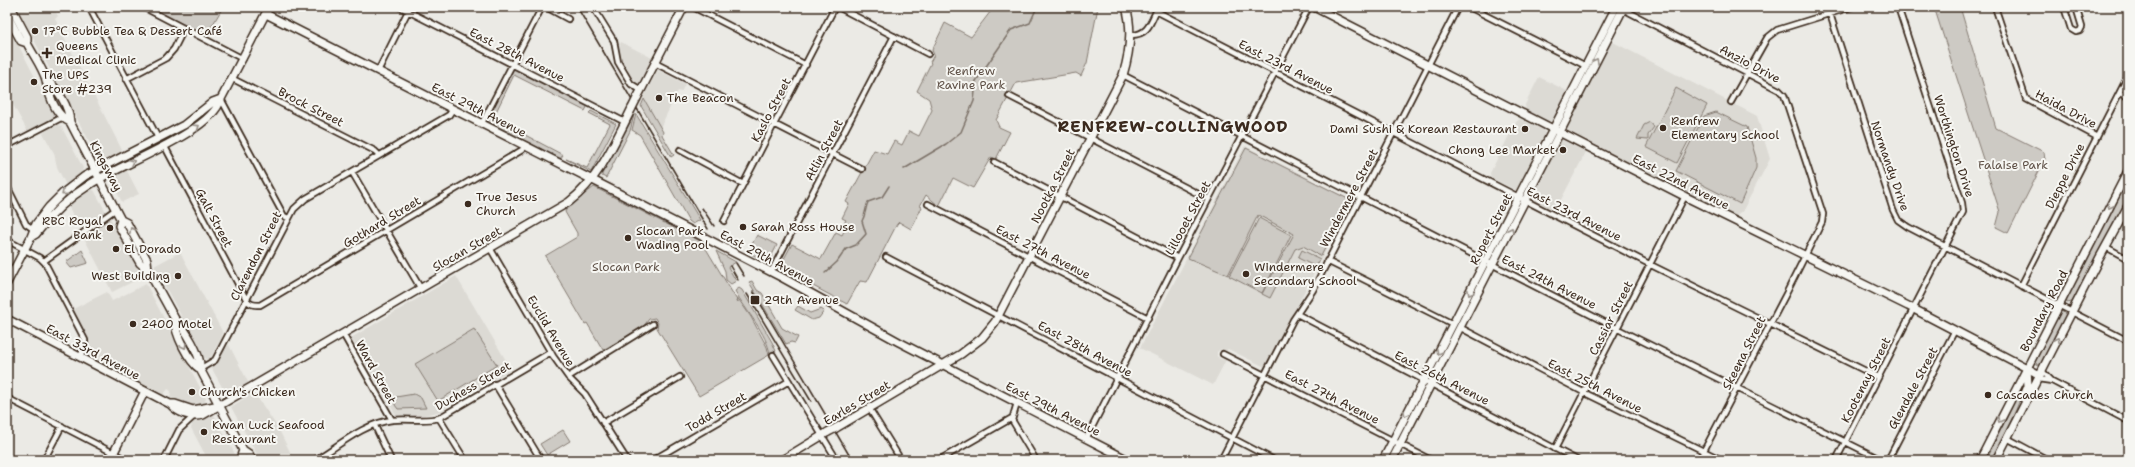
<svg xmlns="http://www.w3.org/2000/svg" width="2135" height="467" font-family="'Shantell Sans',sans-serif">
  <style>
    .built { fill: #dcdad4 }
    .green { fill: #cdcac4; stroke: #847a71 }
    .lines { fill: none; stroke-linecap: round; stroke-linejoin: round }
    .stream { stroke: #7c7167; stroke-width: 1.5 }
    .street-casing { stroke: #3b2a1e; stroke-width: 8 }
    .secondary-casing { stroke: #3b2a1e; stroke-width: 10 }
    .primary-casing { stroke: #3b2a1e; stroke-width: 10 }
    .street { stroke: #f6f6f2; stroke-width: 4.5 }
    .secondary { stroke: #f6f6f2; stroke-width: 7 }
    .primary { stroke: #f6f6f2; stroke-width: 7 }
    .rail { stroke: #3b2a1e; stroke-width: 1.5 }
    .secondary-bridge-casing { stroke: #3b2a1e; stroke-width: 10; stroke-linecap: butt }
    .secondary-bridge { stroke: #f6f6f2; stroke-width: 7 }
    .oneway { stroke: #989088 }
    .poi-dot { fill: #3b2a1e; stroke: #f6f6f2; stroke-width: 1.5 }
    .labels { text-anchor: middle; stroke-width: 4; stroke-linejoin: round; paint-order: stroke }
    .poi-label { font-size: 12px; fill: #3b2a1e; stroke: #f6f6f2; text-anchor: start }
    .street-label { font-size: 12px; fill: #3b2a1e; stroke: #f6f6f2 }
    .park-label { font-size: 12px; fill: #605248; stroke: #f6f6f2 }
    .district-label { font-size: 16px; font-weight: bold; letter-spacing: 1px; fill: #3b2a1e; stroke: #f6f6f2 }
  </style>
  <rect width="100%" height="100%" fill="#ebeae5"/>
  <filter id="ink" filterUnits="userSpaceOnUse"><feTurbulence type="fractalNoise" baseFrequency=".025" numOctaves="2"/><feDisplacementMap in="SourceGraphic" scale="8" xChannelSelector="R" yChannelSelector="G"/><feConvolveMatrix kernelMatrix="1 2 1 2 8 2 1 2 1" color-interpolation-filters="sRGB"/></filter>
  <g filter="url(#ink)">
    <!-- built -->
    <path class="built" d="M16,7H53L58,16L55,19L123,152L103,162L100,161Z
      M7,23L54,114L53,119L28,132L7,94Z
      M621,42L652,58L638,85L633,82L618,55L617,50Z
      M1613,42L1757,116L1770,159L1742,212H1740L1736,216L1695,197L1567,130L1566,128L1609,44Z
      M658,70L685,84L681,92L678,91L660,128L643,98Z
      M1539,77L1569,92L1553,121H1548L1526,110L1525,105Z
      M1520,119L1543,130L1546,135L1516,190L1491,178L1490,173L1516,122Z
      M57,124L61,126L83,168L81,173L66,185L57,167L54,153L43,133Z
      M1562,140L1586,152L1555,211L1533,200L1531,195L1558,143Z
      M1245,146L1352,200L1265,367L1228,349L1226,351L1221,349L1217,352V356L1220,359L1226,360L1213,385L1140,348Z
      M126,169L139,194L122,202L110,179L111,176Z
      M88,189L94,190L106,212L87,223L83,229L78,226L68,205Z
      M109,216L142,277L112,292L83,236Z
      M180,252L222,331V337L209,360L204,358L154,266Z
      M456,276L511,369L438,412L424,415H396L351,338Z
      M146,284L206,399L204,403L195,407L184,405L170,398L171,391L168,389L163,395L86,354L87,341L73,311V309L107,292L112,301Z
      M229,345L248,382L246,386L227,396L211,367L219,361L225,348Z
      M251,394H255L278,428L294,460H260L231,407Z
      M211,415H214L238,460H208L191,428L193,421Z"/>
    <!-- green -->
    <path class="green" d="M148,7H223L206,36Z
      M994,7H1098L1087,63L1081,76L1076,73L1016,83L996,120L999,127L1010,132L996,159L991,157L973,188L953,178L939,206L926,195L920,206L922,207L911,229L899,222L897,224L867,282L860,281L847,304L779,268L792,244L821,259L836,232L842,235L845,229L842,227L846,220L842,218L849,204L846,202L874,150L887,154L894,141L902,145L909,131L919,136L932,110L929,99L917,91L931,63L930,62L934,55L932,50L945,23L971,37Z
      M1942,7H1960L1996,128L2044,152L2045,159L2008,233L1996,227L2000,212L1935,10Z
      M513,66L588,105L585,111L514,75L493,118L563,155L560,159L487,121Z
      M1676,88L1707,105L1677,163L1646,147Z
      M644,99L663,132L662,135L674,155L671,157L641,106Z
      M591,111L616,124L591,172L566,159L587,168L610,124L589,113Z
      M1716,112L1747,127L1756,158V168L1740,204L1676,171L1704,116Z
      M636,114L700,220L693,224L689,221L640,135L632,130Z
      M634,115L630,131L606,178L602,176V174Z
      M1650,122L1654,127L1648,135V140L1637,139L1644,125Z
      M1246,148L1350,200L1321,256L1303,246L1295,249L1270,298L1262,294L1294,234L1258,215L1228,275L1188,258Z
      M2128,183V199L2072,302L2067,303L2066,298L2125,184Z
      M594,187L702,242L738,302L737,297L751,317L767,347L769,355L699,396L657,328L658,323L655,318L649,319L643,327L603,350L587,323L585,324L545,256L577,237V233L565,212L567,208Z
      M1259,218L1291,235L1262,293L1229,276Z
      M757,235L777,245L768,263L748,252Z
      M82,250L88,263L71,268L66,262Z
      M1302,250L1320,259L1316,267L1298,258Z
      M716,251L736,262L728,267L736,281L731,284L726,280L725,271Z
      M752,281L757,290L762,293L782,328L798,337L795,343L791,342L786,344L749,282Z
      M739,288L742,290L772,342L776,351L770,354C767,334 746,311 735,291Z
      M798,306L810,313L821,309L824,311L819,318L812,320L795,310Z
      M2060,311L2063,312L2066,315L2040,366L2034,362L2035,360Z
      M474,329L497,365L438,401L415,364Z
      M2026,378C2020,407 2005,434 1991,460H1986Z
      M414,394L421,398L426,408L398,409L395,405L396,397Z
      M563,430L570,441L547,455L540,444Z"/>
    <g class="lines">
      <!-- stream -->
      <path class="stream" d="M904,169L946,144L961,132L974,101L976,81L1011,30L1030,23L1037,7
        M825,273L837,262L846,249L856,245L866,234L862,221C866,214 865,209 868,202L882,197L889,186"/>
      <!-- street casing -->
      <g class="street-casing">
        <path id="street" d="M89,7L158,138
          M143,7L243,59
          M400,7L625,122
          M546,7L568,19
          M593,7L614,41L618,62L631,84L641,90
          M693,7L806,65
          M838,7L928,54
          M1469,7L1586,66
          M1995,7L2026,99L2097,137
          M2064,7L2071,29L2076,32L2080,31L2082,27L2076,7
          M1621,8L1779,90L1784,95L1823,214L1822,222L1787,292L1699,460
          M1156,11L1655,267L1878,377
          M1830,14L1893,210L1898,220L1908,227L2128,341
          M1131,35C1149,35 1151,21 1158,7
          M655,63L862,169
          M378,71L410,7
          M1123,75L1622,331L1882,460
          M126,79L166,58L174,49L184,29
          M233,79L375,151L379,155
          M2120,93L2128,97
          M1009,96L1208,199
          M221,99L284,216L288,218
          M1731,102L1767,38L1777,30L1851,7
          M482,123L542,7
          M164,145L246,299C250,305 254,305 260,305L522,150L525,146
          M7,146L61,118
          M680,150L743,184
          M994,162L1178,258
          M352,172L421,289
          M7,186L26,224L33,229
          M928,204L1148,318
          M724,221L835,7
          M7,240L40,258L45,263L85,340V346L80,357
          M2106,247L2128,259
          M490,248L553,356L568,377L585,394L627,460
          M886,257L1274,460
          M44,261L116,209
          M1327,261L1453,324
          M771,272L894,36
          M2021,286L2128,76
          M1297,314L1577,460
          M1461,328L1589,395L1722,460
          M343,334L392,420
          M1223,354L1431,460
          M773,355L837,460
          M200,369L215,360L294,209L305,199L449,115L453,109
          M2042,371L2052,381
          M568,377L653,324
          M2038,379L2052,381L2128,421
          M495,384L541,460
          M7,398L127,460
          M1017,403L1012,420L1036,460
          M7,405L10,400
          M869,408L901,460
          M439,418L465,460
          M603,423L680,377
          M375,426L391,460
          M2007,438L2048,460
          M1086,439L1178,258L1309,7
          M1555,449L1685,196
          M1890,456L1955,330
          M44,460L62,426
          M164,460L179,430L193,417
          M315,460C338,446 365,423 392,420C408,418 424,422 439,418L551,352
          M653,460L789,381
          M939,460L1012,418
          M1221,460L1293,320L1313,290L1458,7
          M1836,460L1963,212L1962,203L1898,7
          M1885,460L1890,456L1898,460"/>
      </g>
      <!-- secondary casing -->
      <g class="secondary-casing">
        <path id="secondary" d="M1314,7L1690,199L1908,306L2040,375
          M266,14L628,198L783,278L899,342L1128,460
          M637,98L684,7
          M31,237L36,234C51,214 68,198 89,185C120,164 211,133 221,99L269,7
          M7,283L31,237L36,224L49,207L63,193L85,176L184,125L213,102L221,99
          M7,319L170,404C178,413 191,418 203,415L569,202C600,178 615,142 632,108
          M170,404H175L193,410L220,405
          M836,428L961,354L982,338L995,322L1123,75C1130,52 1133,30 1126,7
          M110,460L145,391
          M782,460L828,432
          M1383,460L1616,7
          M1392,460L1624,7"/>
      </g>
      <!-- primary casing -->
      <g class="primary-casing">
        <path id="primary" d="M11,7L27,37V43C33,55 43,68 46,80C49,96 55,115 70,122
          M7,15L21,41L27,43
          M46,80C58,88 69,107 70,122L121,220L127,223L147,260L148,270
          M121,220L119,226L140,263L148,270L175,319C185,328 202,356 200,369
          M175,319C174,333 189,362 200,369L243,450L249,454L252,460
          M2023,398L2028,386L2027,368
          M243,450L241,456L244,460
          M1980,460L2128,171
          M1996,460L2099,259L2128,206"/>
      </g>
      <!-- street -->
      <use href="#street" class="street"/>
      <!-- secondary -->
      <use href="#secondary" class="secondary"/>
      <!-- primary -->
      <use href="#primary" class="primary"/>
      <!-- rail -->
      <path class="rail" d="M577,7L708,229
        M702,208L714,226
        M736,263L744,276
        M730,266L738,280
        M753,291L852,460
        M747,294L811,401"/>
      <!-- secondary-bridge casing -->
      <g class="secondary-bridge-casing">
        <path id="secondary-bridge" d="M632,108L637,98
          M828,432L836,428"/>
      </g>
      <!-- secondary-bridge -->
      <use href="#secondary-bridge" class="secondary-bridge"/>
    </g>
    <!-- one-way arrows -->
    <defs><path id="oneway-chevron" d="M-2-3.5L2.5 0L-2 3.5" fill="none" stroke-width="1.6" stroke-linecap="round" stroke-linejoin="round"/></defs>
    <g class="oneway">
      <use href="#oneway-chevron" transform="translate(1596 61) rotate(-63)"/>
      <use href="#oneway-chevron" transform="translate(197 127) rotate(-34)"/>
      <use href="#oneway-chevron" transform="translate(132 162) rotate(-27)"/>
      <use href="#oneway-chevron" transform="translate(64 193) rotate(140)"/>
      <use href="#oneway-chevron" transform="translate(2110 206) rotate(117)"/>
      <use href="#oneway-chevron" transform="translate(132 230) rotate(-118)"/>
      <use href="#oneway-chevron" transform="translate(1511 230) rotate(-64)"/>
      <use href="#oneway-chevron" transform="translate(1470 293) rotate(118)"/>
      <use href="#oneway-chevron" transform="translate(2057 340) rotate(-64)"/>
      <use href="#oneway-chevron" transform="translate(184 346) rotate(63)"/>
      <use href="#oneway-chevron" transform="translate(1439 352) rotate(118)"/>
      <use href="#oneway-chevron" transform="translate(1406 414) rotate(117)"/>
      <use href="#oneway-chevron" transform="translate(2000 420) rotate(117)"/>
    </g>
  </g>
  <!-- markers -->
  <g class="poi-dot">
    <circle cx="35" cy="31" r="4"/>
    <path d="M45 47h4v4h4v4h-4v4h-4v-4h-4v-4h4z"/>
    <circle cx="34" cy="82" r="4"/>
    <circle cx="659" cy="98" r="4"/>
    <circle cx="1663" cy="128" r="4"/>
    <circle cx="1525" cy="129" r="4"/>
    <circle cx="1563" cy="150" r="4"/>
    <circle cx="468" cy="204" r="4"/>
    <circle cx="743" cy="227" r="4"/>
    <circle cx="110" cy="228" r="4"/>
    <circle cx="628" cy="238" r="4"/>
    <circle cx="116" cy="249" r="4"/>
    <circle cx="1246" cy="274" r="4"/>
    <circle cx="178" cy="276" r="4"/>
    <rect x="750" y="295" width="10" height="10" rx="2"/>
    <circle cx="133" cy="324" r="4"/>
    <circle cx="192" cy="392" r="4"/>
    <circle cx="1988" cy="395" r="4"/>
    <circle cx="204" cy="432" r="4"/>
  </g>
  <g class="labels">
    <!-- poi labels -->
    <g class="poi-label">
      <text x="43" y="35">17℃ Bubble Tea &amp; Dessert Café</text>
      <text x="56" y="50">Queens<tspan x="56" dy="14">Medical Clinic</tspan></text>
      <text x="42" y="79">The UPS<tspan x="42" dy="14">Store #239</tspan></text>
      <text x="667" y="102">The Beacon</text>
      <text x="1671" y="125">Renfrew<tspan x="1671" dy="14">Elementary School</tspan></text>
      <text x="1517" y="133" text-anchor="end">Dami Sushi &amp; Korean Restaurant</text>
      <text x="1555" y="154" text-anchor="end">Chong Lee Market</text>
      <text x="476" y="201">True Jesus<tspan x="476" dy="14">Church</tspan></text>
      <text x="102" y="225" text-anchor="end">RBC Royal<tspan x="102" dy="14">Bank</tspan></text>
      <text x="751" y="231">Sarah Ross House</text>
      <text x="636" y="235">Slocan Park<tspan x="636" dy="14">Wading Pool</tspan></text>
      <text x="124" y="253">El Dorado</text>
      <text x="1254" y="271">Windermere<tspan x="1254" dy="14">Secondary School</tspan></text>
      <text x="170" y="280" text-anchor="end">West Building</text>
      <text x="764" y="304">29th Avenue</text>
      <text x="141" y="328">2400 Motel</text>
      <text x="200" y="396">Church's Chicken</text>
      <text x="1996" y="399">Cascades Church</text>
      <text x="212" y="429">Kwan Luck Seafood<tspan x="212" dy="14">Restaurant</tspan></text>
    </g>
    <!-- street labels -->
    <g class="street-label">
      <text transform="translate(517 55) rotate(27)" y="4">East 28th Avenue</text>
      <text transform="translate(1750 64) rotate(28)" y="4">Anzio Drive</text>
      <text transform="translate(1286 67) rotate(27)" y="4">East 23rd Avenue</text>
      <text transform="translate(311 107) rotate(27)" y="4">Brock Street</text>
      <text transform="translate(2066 109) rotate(28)" y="4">Haida Drive</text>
      <text transform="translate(479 110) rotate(27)" y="4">East 29th Avenue</text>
      <text transform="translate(771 110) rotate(-62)" y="4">Kaslo Street</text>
      <text transform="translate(1954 146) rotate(72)" y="4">Worthington Drive</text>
      <text transform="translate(824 150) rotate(-62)" y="4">Atlin Street</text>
      <text transform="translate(106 166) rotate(62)" y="4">Kingsway</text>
      <text transform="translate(1890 166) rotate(71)" y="4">Normandy Drive</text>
      <text transform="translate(2065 176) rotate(-63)" y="4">Dieppe Drive</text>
      <text transform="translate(1681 182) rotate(27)" y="4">East 22nd Avenue</text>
      <text transform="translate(1053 186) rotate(-63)" y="4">Nootka Street</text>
      <text transform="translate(1349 198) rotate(-62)" y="4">Windermere Street</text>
      <text transform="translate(1574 214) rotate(27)" y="4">East 23rd Avenue</text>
      <text transform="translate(214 218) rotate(62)" y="4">Galt Street</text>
      <text transform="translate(1188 218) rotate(-62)" y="4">Lillooet Street</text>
      <text transform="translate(382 222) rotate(-31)" y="4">Gothard Street</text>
      <text transform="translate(1491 229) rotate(-63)" y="4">Rupert Street</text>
      <text transform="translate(467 249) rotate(-30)" y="4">Slocan Street</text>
      <text transform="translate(1043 252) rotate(27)" y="4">East 27th Avenue</text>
      <text transform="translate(256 256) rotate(-63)" y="4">Clarendon Street</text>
      <text transform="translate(767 258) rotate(28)" y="4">East 29th Avenue</text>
      <text transform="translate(1549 282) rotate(27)" y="4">East 24th Avenue</text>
      <text transform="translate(2044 311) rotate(-63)" y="4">Boundary Road</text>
      <text transform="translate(1611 318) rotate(-63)" y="4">Cassiar Street</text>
      <text transform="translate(551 331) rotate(59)" y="4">Euclid Avenue</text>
      <text transform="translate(1085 349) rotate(28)" y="4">East 28th Avenue</text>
      <text transform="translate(93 352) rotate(28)" y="4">East 33rd Avenue</text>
      <text transform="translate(1744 353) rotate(-63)" y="4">Skeena Street</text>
      <text transform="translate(376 372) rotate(61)" y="4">Ward Street</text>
      <text transform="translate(1442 378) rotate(27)" y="4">East 26th Avenue</text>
      <text transform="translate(1866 380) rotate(-63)" y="4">Kootenay Street</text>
      <text transform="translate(473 386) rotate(-30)" y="4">Duchess Street</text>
      <text transform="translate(1595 386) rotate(27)" y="4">East 25th Avenue</text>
      <text transform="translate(1913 388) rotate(-62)" y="4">Glendale Street</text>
      <text transform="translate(1332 397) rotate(27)" y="4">East 27th Avenue</text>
      <text transform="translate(857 403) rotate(-31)" y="4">Earles Street</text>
      <text transform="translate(1053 409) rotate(27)" y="4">East 29th Avenue</text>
      <text transform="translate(716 412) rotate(-30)" y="4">Todd Street</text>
    </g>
    <!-- park labels -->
    <g class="park-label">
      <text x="971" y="75">Renfrew<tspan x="971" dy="14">Ravine Park</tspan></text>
      <text x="2013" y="169">Falaise Park</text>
      <text x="626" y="271">Slocan Park</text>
    </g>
    <!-- district labels -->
    <g class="district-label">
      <text x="1173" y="132">RENFREW-COLLINGWOOD</text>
    </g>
  </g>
  <!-- margin -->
  <rect width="2135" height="467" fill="none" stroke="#f6f6f2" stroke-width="24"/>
  <rect x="12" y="12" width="2111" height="443" fill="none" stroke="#3b2a1e" stroke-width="1.5" filter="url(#ink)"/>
</svg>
